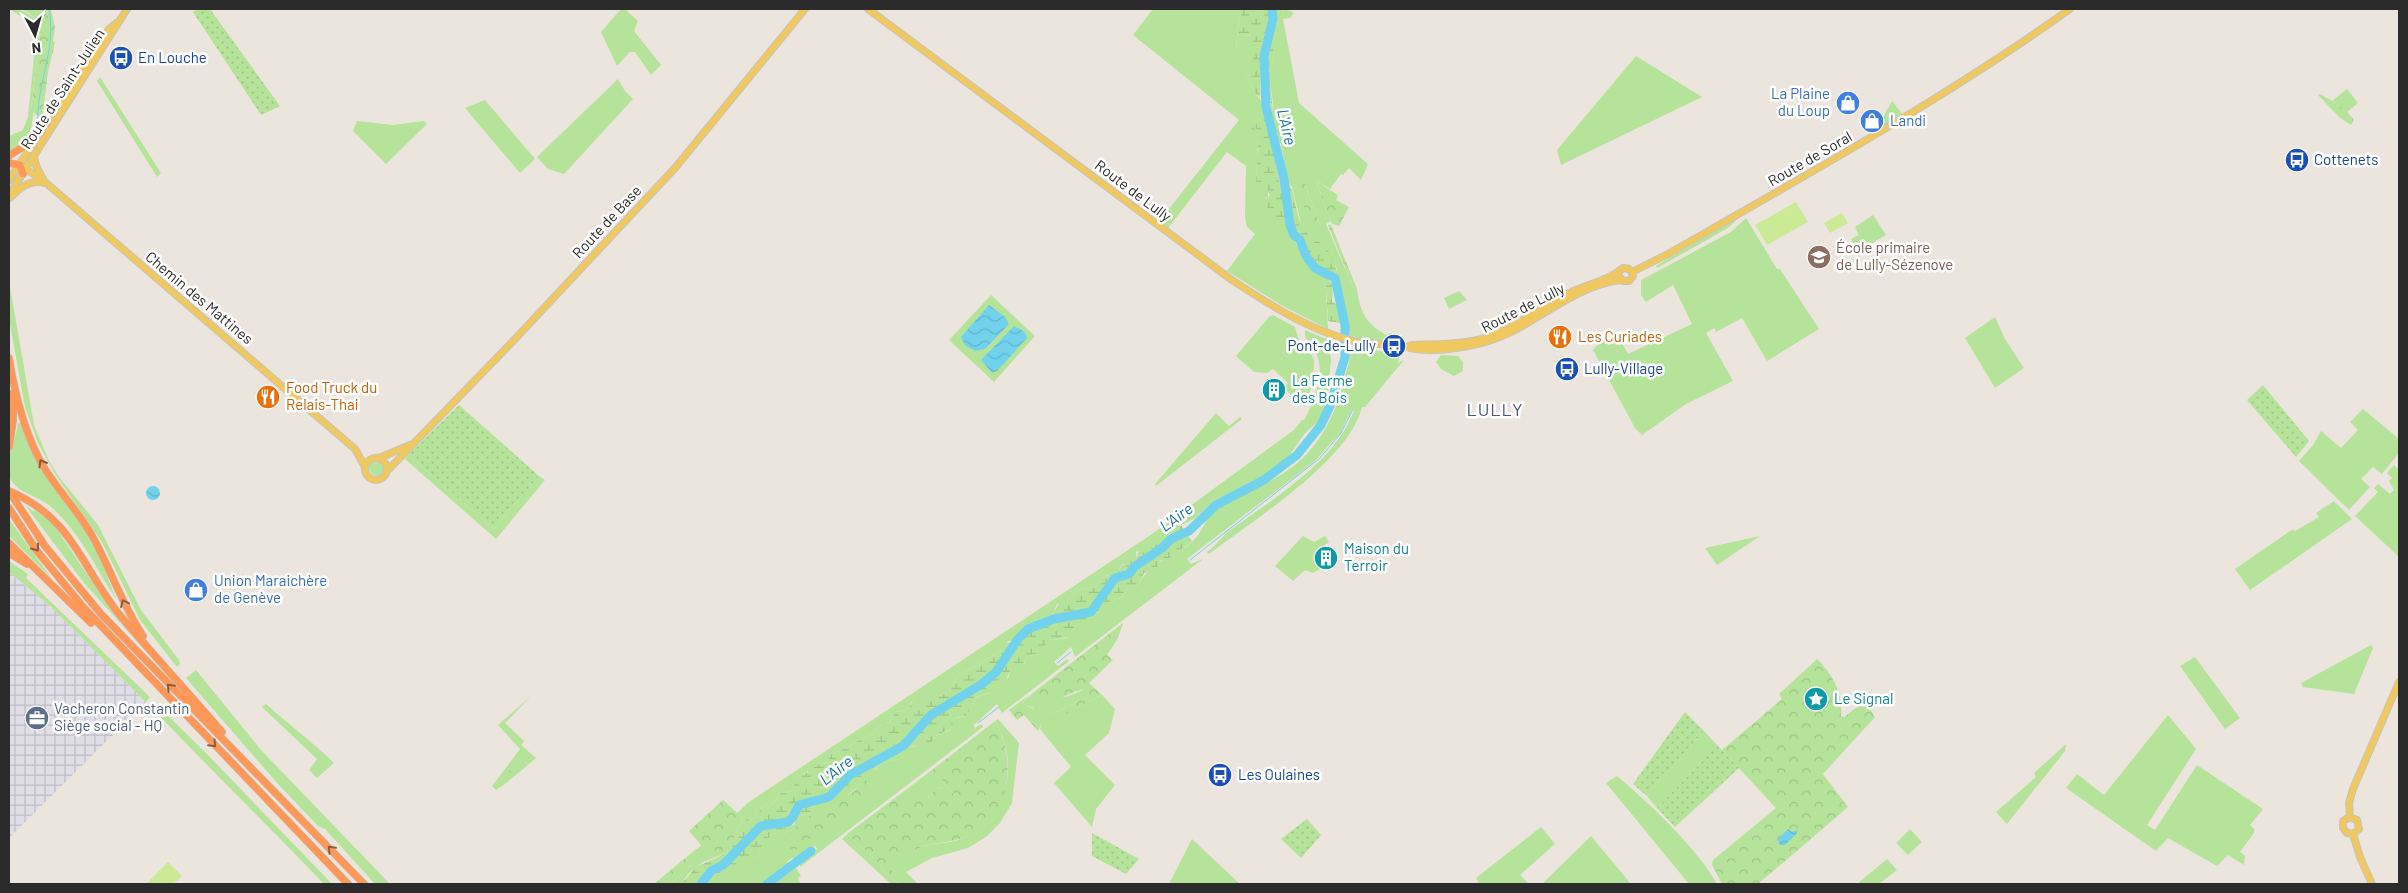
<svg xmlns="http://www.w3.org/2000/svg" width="2408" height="893" font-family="Barlow,sans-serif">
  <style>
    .industrial { fill: url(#industrial-grid) }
    .grass { fill: #b6e39a; fill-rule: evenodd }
    .forest { fill: url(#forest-crowns) }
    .wetland { fill: url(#wetland-marsh) }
    .garden { fill: url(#garden-dots) }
    .pitch { fill: #caea96 }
    .water { fill: url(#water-waves) }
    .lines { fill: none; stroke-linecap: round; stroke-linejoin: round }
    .stream { stroke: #71d2ee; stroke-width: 1 }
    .river { stroke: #71d2ee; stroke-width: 9 }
    .major-casing { stroke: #c4c4c4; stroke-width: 8 }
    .highway-casing { stroke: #c4c4c4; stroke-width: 8 }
    .major { stroke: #efc85f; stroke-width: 6 }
    .highway { stroke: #fd9858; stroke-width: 7 }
    .oneway { stroke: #8a5c3f }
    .labels { text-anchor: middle; stroke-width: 5; stroke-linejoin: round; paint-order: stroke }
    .transit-label { font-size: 15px; fill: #164399; stroke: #fff; text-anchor: start }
    .street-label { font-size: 15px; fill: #2b2b2b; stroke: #fff }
    .shop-label { font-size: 15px; fill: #366cbe; stroke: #fff; text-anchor: start }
    .education-label { font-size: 15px; fill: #785e54; stroke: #fff; text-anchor: start }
    .food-label { font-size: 15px; fill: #c56008; stroke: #fff; text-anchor: start }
    .culture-label { font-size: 15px; fill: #0d838f; stroke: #fff; text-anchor: start }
    .service-label { font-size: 15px; fill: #4e5e75; stroke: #fff; text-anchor: start }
    .water-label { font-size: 16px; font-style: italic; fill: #0f709b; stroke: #fff }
    .quarter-label { font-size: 18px; letter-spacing: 1px; fill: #4b567b; stroke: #fff }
  </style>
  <defs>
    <pattern id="industrial-grid" width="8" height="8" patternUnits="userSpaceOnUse" patternTransform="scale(1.25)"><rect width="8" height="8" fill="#dfdde5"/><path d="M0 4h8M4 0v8" fill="none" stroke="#c0bec5"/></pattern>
    <pattern id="forest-crowns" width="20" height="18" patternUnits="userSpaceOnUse" patternTransform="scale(1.25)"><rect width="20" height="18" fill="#b6e39a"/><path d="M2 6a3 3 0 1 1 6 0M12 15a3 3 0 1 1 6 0" fill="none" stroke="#9dc385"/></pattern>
    <pattern id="wetland-marsh" width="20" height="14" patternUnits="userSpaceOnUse" patternTransform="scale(1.25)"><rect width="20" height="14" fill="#b6e39a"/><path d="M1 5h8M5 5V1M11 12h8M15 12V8" fill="none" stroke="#9dc385"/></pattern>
    <pattern id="garden-dots" width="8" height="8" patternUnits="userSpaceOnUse" patternTransform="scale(1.25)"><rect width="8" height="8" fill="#b6e39a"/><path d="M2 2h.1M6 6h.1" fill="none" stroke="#9dc385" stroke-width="1.8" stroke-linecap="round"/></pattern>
    <pattern id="water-waves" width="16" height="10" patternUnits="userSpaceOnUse" patternTransform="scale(1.25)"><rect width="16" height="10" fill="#71d2ee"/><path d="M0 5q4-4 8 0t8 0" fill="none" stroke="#62b4cc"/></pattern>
  </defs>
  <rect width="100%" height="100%" fill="#ece5dd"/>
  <!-- industrial -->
  <path class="industrial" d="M9,572L48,604L146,702L9,838Z"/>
  <!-- grass -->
  <path class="grass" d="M9,9C24,9 30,14 41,24L31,109L34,111C29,139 34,136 9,152V136L23,130L28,117L36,36L34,24Z
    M621,9H625L638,21L634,31L661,65L651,75L635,52H630L617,66L601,32Z
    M1153,9H1243L1239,19L1236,48L1244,35L1253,36V76L1244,70L1255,93L1263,103L1267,120H1260L1255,116L1258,136L1256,185L1265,186L1268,190V198L1264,197L1283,222L1308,264L1324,276L1322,279L1326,288L1328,329L1281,305L1227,271L1255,234L1247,227L1245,217L1246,166L1227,152L1168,228L1162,223L1165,214L1239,120L1133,35Z
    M1274,9H1282V11L1286,9L1294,13L1290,18L1283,19L1299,103L1368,164L1361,180L1349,168L1343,175L1341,174L1330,189L1316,181L1331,221L1326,224L1353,287L1357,289C1360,312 1366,324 1387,335L1389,333L1396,337L1395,342L1373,340L1374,350L1400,354L1398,363L1404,360L1365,407H1362C1349,461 1253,520 1209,554L1207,552C1216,546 1221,537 1229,531C1272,499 1336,462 1354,410L1352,409L1340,433L1315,461L1187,559L1191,564L1203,559L1075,657L1071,647L1054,662L1058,666L1067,659L1069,661L1002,713L997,704L974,725L972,723L976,729V727L982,724L983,727L800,867V863L816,849L818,850L814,845V847L797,859L792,858L787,862L788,864L762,884H706L713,875L759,857C758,840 780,829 794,825L797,817L809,814L815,803L839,799L844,789L876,769L882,762L900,759L908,748L932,742L937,735L950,730L955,718L965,717L976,697L990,693L995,681L1008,678L1011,670L1024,664L1028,656L1033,655L1051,640L1068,638L1075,626L1088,622L1093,613L1100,612L1109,602L1122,597L1128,586L1139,584C1150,562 1173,558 1191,543C1204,532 1205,514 1222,505C1253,489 1290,476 1312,448C1333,422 1340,397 1348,365C1350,359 1349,352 1352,346L1366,348L1363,339L1350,336L1336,266L1325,251L1310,238L1302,227L1292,187L1287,180L1281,144L1276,138L1272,118L1273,102L1269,75L1270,61L1273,63L1275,46L1272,45ZM1304,182L1321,228L1306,219L1307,200ZM866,780L873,790L826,806L841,801Z
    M1636,56L1702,97L1561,165L1557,150Z
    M100,77L161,173L157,177L97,81Z
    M618,79L625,91L633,99L564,174L548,169L537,157Z
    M2347,89L2358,103L2347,112L2342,107L2339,109L2333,100Z
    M485,100L535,159L520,173L465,108Z
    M1892,101L1904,116L1874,133Z
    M357,121L393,125L424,121L427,124L386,164L353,131Z
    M1742,215L1728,228L1657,268L1656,266Z
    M1873,215L1886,235L1867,246L1864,241L1856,248L1851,239L1859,235L1855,227Z
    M1746,218L1777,269H1780L1819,329L1767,361L1742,318L1716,332L1714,328L1706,333L1733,381L1686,404L1642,435L1635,428L1593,350L1610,331L1618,336L1628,354L1692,324L1673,285L1646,302L1641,295V280L1731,232Z
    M9,281L34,425L49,461L59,477L98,525L141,610L179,660L180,664L177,667L140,620L102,542L55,474L38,443L25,407L9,319Z
    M1459,291L1467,300L1449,309L1444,298Z
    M991,295L1035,336L994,382L949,340Z
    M1273,315L1295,327L1299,341L1309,350L1314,360L1313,382L1305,407L1283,388L1288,383L1273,369L1267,373L1254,372L1236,356L1269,317Z
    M1995,317L2005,339L2024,368L1995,388L1965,338Z
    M1305,330L1329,340L1331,361L1325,411L1319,421L1305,433L1289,456L1258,481L1215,500L1194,519L1179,526L1160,543L1136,552V558L1122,564L1117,574L1104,576L1095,587L1076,591L1066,602L1057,604L1053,614C1036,619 1026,627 1016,641H1008L999,652L957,676L950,689L943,695L912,701L907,710L895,712L889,723L879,726L872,735C858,738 848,750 832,753L827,762L804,773L792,791L781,793L774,803L764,805L729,852L703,862L688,874L681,884H670L682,874L687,864L691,866L698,847H730L743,818L737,813L749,802L1152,534L1294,430L1302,420H1304C1314,402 1327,372 1315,351C1311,343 1304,340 1305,330Z
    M1441,355L1458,356L1463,362V371L1454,376L1441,369L1436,362Z
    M2363,409L2399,439V453L2382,474L2373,467L2361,479L2370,487L2349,510L2299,461L2313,445L2321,431L2341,448L2358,430L2350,422Z
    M1216,413L1229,426L1240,417L1242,419L1156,486L1155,484Z
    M18,423H21L40,469L85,530L103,565L116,599C95,567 80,532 50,506C39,496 13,492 9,475C5,458 16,439 18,423Z
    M408,455L494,529L539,476L545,480L496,539L405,459Z
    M369 468a8 8 0 1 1 16 0a8 8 0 1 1-16 0Z
    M2394,465L2397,468L2399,466V557L2355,516L2378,492L2374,488L2378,484L2390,494L2394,490L2389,481L2392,478L2387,473Z
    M2334,501L2352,519L2250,590L2235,569L2293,529L2295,531L2319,517L2316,513Z
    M25,505L33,511L36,510L54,525L105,601L152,658L84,583Z
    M9,519L52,579L9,536Z
    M1303,536L1314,542L1325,536L1329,542L1314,554L1323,567L1313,573L1305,570L1293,581L1275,566Z
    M1760,536L1717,565L1705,548Z
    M9,561L28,574L26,578L150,697L146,702L48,604L9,572Z
    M2371,645L2373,648L2354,694L2303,687L2301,683Z
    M2195,657L2240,718L2225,729L2180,666Z
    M196,670L262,751L390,884H375L325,829L318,826L278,784L186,678Z
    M1084,689H1089V696L1050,715L1067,713L1102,695L1115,709L1109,733L1085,755L1115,785L1096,809L1092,827L1054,783L1071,767L1040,729L1041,724L1033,708L1022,703L1034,692C1050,703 1068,698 1084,689Z
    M531,696L505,723L524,741L521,745L536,758L529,764L519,759L502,781L505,784L496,790L492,786L520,749L498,725Z
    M266,704C288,724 313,742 334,763L317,778L309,770L317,759L262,707Z
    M159,707L206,753L332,884H324C268,826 211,770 155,711Z
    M2168,715L2196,749L2147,825L2155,830L2197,765L2263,809L2250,825L2254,829V833L2240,852L2245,856L2244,865L2228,855L2217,866L2168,838L2156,851L2066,788L2077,774L2104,795Z
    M998,719L1019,743L1012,803L1000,823L986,837L968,848L932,858L906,872L918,884H905L890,871C899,863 910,851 921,847C935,842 952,844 966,837C1010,814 1019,761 995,721Z
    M1704,731L1717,745L1657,808L1647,796Z
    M2066,744L2065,751L2007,824L1996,812L2036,777L2034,773Z
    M932,770L956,796L938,787L927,798L918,793L903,801H897L895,798Z
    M1617,776C1648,802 1698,849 1717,884H1689L1606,783Z
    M1541,827L1555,844L1520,875L1529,884H1479L1476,878Z
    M1910,829L1922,842L1908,855L1896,843Z
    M847,834L876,860L886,873L898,884H891L842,839Z
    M1591,836L1631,884H1542Z
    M1192,839L1240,884H1169Z
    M1887,859L1897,870L1879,884H1857Z
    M796,868L801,876L798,878L801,884H774Z"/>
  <!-- forest -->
  <path class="forest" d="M21,9H51L55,28L53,41L55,42L48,72L42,120L31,110L41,24L29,13Z
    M2320,94L2334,102L2339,108L2342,106L2354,120L2351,125L2339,117L2318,95Z
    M1316,181L1338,195L1336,200L1349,207L1339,226L1332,224Z
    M1304,182L1321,228L1310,229L1307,226L1303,201L1307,199L1300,183Z
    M1329,224L1331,225L1357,289L1353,287L1328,225Z
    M1123,623L1118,638L1107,655L1113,660L1089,683L1102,695L1067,713L1050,717V715L1089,696V690C1070,686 1061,711 1034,692Z
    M1817,659C1833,675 1843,693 1841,716L1844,717L1865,701L1875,717L1823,774L1848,807L1758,884H1722L1712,865L1713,860L1776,808L1722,750L1782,699L1779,694Z
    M1029,695L1022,703L1037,711L1041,724L1038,731L1024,715L1017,720L1009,710Z
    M995,721C1018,760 1011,821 963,838C950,843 934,842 921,847C910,851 900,863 891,870L905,884H898L886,873L876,860L847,834L895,798L897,801H903L918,792L927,798L938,787L941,789L944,786L956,796L932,770Z
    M519,759L529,764L505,784L501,781Z
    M862,780H866L873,790L793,852L786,845L785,837C797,825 810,814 825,806C839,799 855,796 862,780Z
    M723,800L743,818L730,847L720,852L699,848L701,845L689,831Z
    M696,849L698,851L692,865H687L682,874L670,884H654Z"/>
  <!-- wetland -->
  <path class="wetland" d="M1243,9H1269L1270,20L1261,51L1260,97L1255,93L1243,68L1253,76V36L1244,35L1236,49L1239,19Z
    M1274,27L1272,45H1275L1273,63L1270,62C1268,81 1274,99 1272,118L1266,56Z
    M1255,115L1260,120H1267L1280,184L1285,195L1287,229L1267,207L1258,191L1267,199L1270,195L1265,186H1256L1258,136L1248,128L1250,126L1256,130Z
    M1287,180C1302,205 1290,227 1321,243C1323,249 1326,248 1329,252C1334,258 1337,272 1339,280L1337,274L1321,268L1306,253L1292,225Z
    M1324,276C1335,283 1333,290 1332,302L1336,304L1337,299L1340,300V323L1328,321L1326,288L1322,279Z
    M1179,526H1182L1192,542L1168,559L1160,561L1155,571L1144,573L1139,584L1128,586L1122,597L1109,602L1103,611L1093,613L1087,624L1075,626L1070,637L1051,640L1035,654L1028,656L1022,666L1011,670L1006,679L995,681L991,692L976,697L966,716L955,718L951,729L937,735L931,743L910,747L900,759L882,762C876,768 868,778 859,779L856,785L844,789L839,800L815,803L809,814L797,817L791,827C778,829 758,842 759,857L714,875L706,884H681L696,867L729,852L746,820L758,813L764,805L774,803L781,793L792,791L795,782L799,776L808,772L809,769L827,762L832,753C848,750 858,738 872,735L879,726L889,723L895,712L907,710L914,699L943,695L950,689L957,676L999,652L1005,643L1015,641L1024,629L1042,617L1053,614L1059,603L1066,602L1076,591L1095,587L1104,576L1117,574L1124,562L1136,558L1139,550L1160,543Z"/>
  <!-- garden -->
  <path class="garden" d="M198,9H210L280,106L261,115L193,12Z
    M2263,385L2309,441L2296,457L2247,400Z
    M459,405L539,476L494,529L408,455Z
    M1685,712L1704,731L1647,796L1633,784Z
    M1717,745L1739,768L1675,827L1657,808Z
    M1307,819L1321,835L1301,858L1281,839Z
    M1092,833L1139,859L1126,874L1092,856Z"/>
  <!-- pitch -->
  <path class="pitch" d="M1796,202L1808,222L1767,245L1755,225Z
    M1842,213L1848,223L1830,233L1824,223Z
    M168,862L182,876L173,884H146Z"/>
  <!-- water -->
  <path class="water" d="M989,305L1005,317L1009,324L985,349L975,351L965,345L961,337Z
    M1014,326L1025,332L1027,338L997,371L992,373L981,360Z
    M146 493a7 7 0 1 1 14 0a7 7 0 1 1-14 0Z
    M1788,829L1792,832L1797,830V833L1785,845H1780L1778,839Z"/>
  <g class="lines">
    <!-- stream -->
    <path class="stream" d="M38,123C36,83 57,50 49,9
      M1190,560L1320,458L1341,433L1353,409
      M1057,663L1071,652
      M978,723L999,707"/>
    <!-- river -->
    <path class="river" d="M701,884L711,871L723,865L761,826L788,822L793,817L799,805L829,797L850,775L903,746L931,715L982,684L996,672L1018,639L1028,629L1054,619L1091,612L1115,578L1129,574L1134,567L1162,548L1171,539L1189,531L1216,505L1264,480L1297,455L1321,425L1330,406L1345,357V325L1335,278L1315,268L1306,256L1300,240L1294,235L1290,225L1284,179L1266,107L1264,56L1273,19L1272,9
      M767,884L811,851"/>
    <!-- major casing -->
    <g class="major-casing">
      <path id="major" d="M868,9L1232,280C1270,305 1309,330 1353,341C1370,345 1391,343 1406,347C1434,355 1483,346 1509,333C1546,315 1579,285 1621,280
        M34,158L37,168L43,179
        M20,165L45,182L355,449L365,467
        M9,180L109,29L118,22
        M9,195L127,9
        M10,198C20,188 29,179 44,183
        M1632,272L1668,254C1805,176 1942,100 2070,9
        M1619,276L1623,281H1629L1633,276L1632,272
        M1406,347L1412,345C1437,344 1464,345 1488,337C1517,327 1541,307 1569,293C1587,284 1608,281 1623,268L1629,269L1632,272
        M365 469a11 11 0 1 1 22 0a11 11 0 1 1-22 0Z
        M379,458L410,445
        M387,471L516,338L675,168L805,9
        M2350,817L2349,803L2353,789L2399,682
        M2350,817L2343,821V828L2347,833L2353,834
        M2350,817L2357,820L2359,829L2353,834
        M2353,834L2360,857L2372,884"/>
    </g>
    <!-- highway casing -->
    <g class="highway-casing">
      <path id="highway" d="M9,156L24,146L47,123
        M9,163L20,165L23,174
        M9,358C15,395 24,433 43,466C59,492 81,514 95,541C112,573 123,606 143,636
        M9,447L13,421V393
        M9,491L45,546L101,614L364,884
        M9,491C73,518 80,565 119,614C152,654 188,692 222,732
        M9,508L37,551L84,608L348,884
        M9,543L91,623
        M9,553L27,564"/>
    </g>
    <!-- major -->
    <use href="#major" class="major"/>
    <!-- highway -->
    <use href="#highway" class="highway"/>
  </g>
  <!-- one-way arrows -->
  <defs><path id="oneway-chevron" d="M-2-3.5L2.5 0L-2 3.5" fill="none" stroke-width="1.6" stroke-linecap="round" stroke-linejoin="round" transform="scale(1.25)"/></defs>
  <g class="oneway">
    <use href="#oneway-chevron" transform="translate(42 463) rotate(-120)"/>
    <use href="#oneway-chevron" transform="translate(36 548) rotate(54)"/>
    <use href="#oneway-chevron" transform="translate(124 603) rotate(-116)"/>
    <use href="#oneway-chevron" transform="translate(170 687) rotate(-134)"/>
    <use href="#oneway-chevron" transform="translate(213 744) rotate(46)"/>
    <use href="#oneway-chevron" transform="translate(331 849) rotate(-134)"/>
  </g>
  <!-- icons -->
  <defs>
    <g id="bus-disc" transform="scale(1.25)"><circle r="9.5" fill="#1a4fb4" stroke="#fff"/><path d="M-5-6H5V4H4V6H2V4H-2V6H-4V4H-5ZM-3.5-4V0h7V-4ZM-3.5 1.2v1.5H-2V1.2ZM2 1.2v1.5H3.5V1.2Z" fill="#fff"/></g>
    <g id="shop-disc" transform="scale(1.25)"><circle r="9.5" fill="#3f7fe0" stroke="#fff"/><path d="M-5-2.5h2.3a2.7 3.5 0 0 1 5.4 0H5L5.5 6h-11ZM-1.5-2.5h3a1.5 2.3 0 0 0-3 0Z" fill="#fff"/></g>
    <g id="school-disc" transform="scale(1.25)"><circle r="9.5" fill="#8d6e63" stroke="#fff"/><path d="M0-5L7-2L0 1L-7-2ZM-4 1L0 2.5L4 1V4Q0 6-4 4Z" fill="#fff"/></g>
    <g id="restaurant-disc" transform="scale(1.25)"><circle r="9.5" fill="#e8710a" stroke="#fff"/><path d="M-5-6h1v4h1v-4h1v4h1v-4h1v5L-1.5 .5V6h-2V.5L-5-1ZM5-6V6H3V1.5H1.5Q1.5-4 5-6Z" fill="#fff"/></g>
    <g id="building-disc" transform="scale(1.25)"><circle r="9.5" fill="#0f9aa8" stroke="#fff"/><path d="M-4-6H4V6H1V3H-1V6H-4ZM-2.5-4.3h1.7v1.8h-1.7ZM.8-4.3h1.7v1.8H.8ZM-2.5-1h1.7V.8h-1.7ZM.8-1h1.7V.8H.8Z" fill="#fff"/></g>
    <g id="sight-disc" transform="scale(1.25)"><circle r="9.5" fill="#0f9aa8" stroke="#fff"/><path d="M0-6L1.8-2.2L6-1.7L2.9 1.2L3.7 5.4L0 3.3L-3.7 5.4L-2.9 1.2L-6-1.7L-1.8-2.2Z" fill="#fff"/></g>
    <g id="office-disc" transform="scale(1.25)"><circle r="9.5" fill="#5c6f8a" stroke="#fff"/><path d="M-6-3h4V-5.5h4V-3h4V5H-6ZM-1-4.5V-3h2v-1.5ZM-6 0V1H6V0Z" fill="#fff"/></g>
  </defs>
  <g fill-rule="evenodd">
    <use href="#bus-disc" x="121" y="58"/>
    <use href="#shop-disc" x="1848" y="103"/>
    <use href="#shop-disc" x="1872" y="121"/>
    <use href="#bus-disc" x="2297" y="160"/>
    <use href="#school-disc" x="1819" y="257"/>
    <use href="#restaurant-disc" x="1560" y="337"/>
    <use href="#bus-disc" x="1394" y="346"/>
    <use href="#bus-disc" x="1567" y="369"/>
    <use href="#building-disc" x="1274" y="390"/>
    <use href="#restaurant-disc" x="268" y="397"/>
    <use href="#building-disc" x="1326" y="558"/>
    <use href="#shop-disc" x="196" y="590"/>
    <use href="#sight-disc" x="1816" y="699"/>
    <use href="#office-disc" x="37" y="718"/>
    <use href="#bus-disc" x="1220" y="775"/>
  </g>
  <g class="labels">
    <!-- transit labels -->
    <g class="transit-label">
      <text x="138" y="63">En Louche</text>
      <text x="2314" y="165">Cottenets</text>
      <text x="1376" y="351" text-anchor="end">Pont-de-Lully</text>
      <text x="1584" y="374">Lully-Village</text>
      <text x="1238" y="780">Les Oulaines</text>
    </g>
    <!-- street labels -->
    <g class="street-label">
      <text transform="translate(63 89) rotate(-57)" y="5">Route de Saint-Julien</text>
      <text transform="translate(1810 159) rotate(-30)" y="5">Route de Soral</text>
      <text transform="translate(1133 191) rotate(37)" y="5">Route de Lully</text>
      <text transform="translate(607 222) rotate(-47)" y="5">Route de Base</text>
      <text transform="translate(199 298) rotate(40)" y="5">Chemin des Mattines</text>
      <text transform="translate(1523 308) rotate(-27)" y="5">Route de Lully</text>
    </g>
    <!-- shop labels -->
    <g class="shop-label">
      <text x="1830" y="99" text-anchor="end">La Plaine<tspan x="1830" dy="17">du Loup</tspan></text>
      <text x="1890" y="126">Landi</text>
      <text x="214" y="586">Union Maraichère<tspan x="214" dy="17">de Genève</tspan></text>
    </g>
    <!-- education labels -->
    <g class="education-label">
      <text x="1836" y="253">École primaire<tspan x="1836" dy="17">de Lully-Sézenove</tspan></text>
    </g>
    <!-- food labels -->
    <g class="food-label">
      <text x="1578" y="342">Les Curiades</text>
      <text x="286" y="393">Food Truck du<tspan x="286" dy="17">Relais-Thai</tspan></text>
    </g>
    <!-- culture labels -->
    <g class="culture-label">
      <text x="1292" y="386">La Ferme<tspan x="1292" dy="17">des Bois</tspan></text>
      <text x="1344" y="554">Maison du<tspan x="1344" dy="17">Terroir</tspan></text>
      <text x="1834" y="704">Le Signal</text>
    </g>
    <!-- service labels -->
    <g class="service-label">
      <text x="54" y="714">Vacheron Constantin<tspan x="54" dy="17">Siège social - HQ</tspan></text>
    </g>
    <!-- water labels -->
    <g class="water-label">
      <text transform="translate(1287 127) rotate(77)" y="6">L'Aire</text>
      <text transform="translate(1176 517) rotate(-36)" y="6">L'Aire</text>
      <text transform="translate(836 770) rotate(-38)" y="6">L'Aire</text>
    </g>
    <!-- quarter labels -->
    <g class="quarter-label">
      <text x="1495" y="416">LULLY</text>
    </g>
  </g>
  <!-- border -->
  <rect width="2408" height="893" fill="none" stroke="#2b2b2b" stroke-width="20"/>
  <!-- north arrow -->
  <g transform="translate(35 35) rotate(174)" stroke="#ffffff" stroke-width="4" paint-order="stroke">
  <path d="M0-4L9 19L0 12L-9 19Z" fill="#2b2b2b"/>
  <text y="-8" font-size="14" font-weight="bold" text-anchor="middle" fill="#2b2b2b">N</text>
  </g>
</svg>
